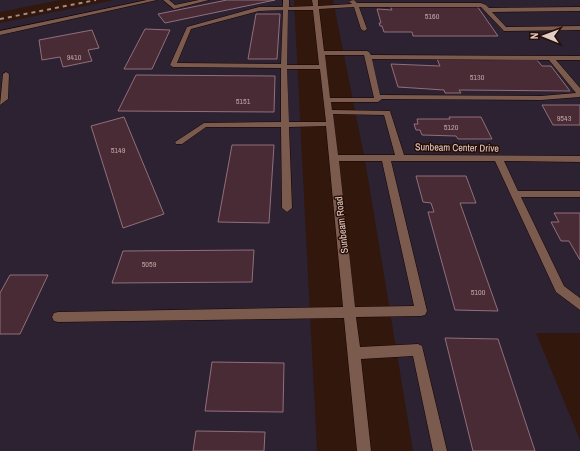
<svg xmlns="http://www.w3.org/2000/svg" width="580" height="451" font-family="'Archivo Narrow',sans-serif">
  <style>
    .commercial { fill: #2c2231 }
    .building { fill: #492b36; stroke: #926f7b }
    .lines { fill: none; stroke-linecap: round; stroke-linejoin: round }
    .minor-casing { stroke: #180200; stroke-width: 1 }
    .minor { fill: #7c5b4f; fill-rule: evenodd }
    .rail { stroke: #a28c84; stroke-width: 2; stroke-dasharray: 4 4; stroke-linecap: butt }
    .labels { text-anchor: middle; stroke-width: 3; stroke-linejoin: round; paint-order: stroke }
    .number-label { font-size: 8px; fill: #bba5a3 }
    .street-label { font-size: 10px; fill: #e1cec7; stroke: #280e05 }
  </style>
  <rect width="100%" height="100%" fill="#32170d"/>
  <!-- commercial -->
  <path class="commercial" d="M0,0H60L0,12Z
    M114,0H294L317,451H0V23Z
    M333,0H580V333H536L580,440V451H413L366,166Z"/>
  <!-- building -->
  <path class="building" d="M227,0H275L165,23L158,14Z
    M390,6H477L498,36H413L412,32H384L382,26H380L379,23H381L377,9L392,10Z
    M256,14H280L277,59H248Z
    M145,29L170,30L152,69H124Z
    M92,30L99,48L88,50L92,61L63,67L60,57L42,60L39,40Z
    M437,59L537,60L542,66H551L570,91L459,90L461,93H445L444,90L398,87L391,64L440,66Z
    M136,75L275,76L274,112L118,111Z
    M542,105H580V125H553Z
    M124,117L164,214L123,228L91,126Z
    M449,117H481L492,139H458L456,136L422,135L420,130H416L414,124H418L417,119H450Z
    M232,145H274L269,223L218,222Z
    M416,176H466L476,203H460L498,311L455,310L428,212H434L431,203L423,202Z
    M554,213H580V260L569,241H561L551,222H559Z
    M254,250L252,282L112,283L123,251Z
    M10,275H48L20,334H0V293Z
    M445,338L498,339L535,451H473Z
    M212,362L284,363L283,412L205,411Z
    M196,431L265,432L264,451H193Z"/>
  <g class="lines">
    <!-- minor casing -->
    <g class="minor-casing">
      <path id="minor" d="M147,0H157L0,35V31Z
        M163,0H169L175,5L199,0H209L174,9Z
        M283,0H289V7L313,6L312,0H318V6L352,4L349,1L354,0L357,3H481L486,5L489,8L580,7V11L492,12L506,27L580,26V30L504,31L481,7H359L367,29L364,31L361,29L354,7L319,9L324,51H367L369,52L371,55L580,56V60H556L580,88V97L541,100L382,99L378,102H331L332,110L390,111L404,155L580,156V162L504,161L518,191H580V197H521L564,286L580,298V310L556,292L495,161H391L427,311L425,315L421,316L356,317L360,347L418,344L422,346L447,451H433L413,356L361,359L371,451H357L344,318L58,322L54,321L52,317L54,313L58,312L343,307L326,126L289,127L292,208L287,212L282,208L281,127H206L182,144H176L175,142L204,123L281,122V68L173,67L170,65L187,27L259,7H283ZM283,10L281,64L177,63L191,29L259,11ZM288,10H313L319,65H287ZM325,55H364L374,98H330ZM372,59L549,60L576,93L541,96L380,95ZM287,69H320L326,122H289ZM333,114L384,115L395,155H338ZM339,161H382L414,306L355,307Z
        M6,72L9,74L8,99L0,105L3,74Z"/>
    </g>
    <!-- minor -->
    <use href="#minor" class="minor"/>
    <!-- rail -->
    <path class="rail" d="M0,19L96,0"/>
  </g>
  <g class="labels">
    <!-- number labels -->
    <g class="number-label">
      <text x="432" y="19">5160</text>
      <text x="74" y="60">9410</text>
      <text x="477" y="80">5130</text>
      <text x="243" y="104">5151</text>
      <text x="564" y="121">9543</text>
      <text x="451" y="130">5120</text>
      <text x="118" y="153">5149</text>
      <text x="149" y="267">5059</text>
      <text x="478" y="295">5100</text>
    </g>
    <!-- street labels -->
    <g class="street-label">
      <text transform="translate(457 147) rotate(1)" y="4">Sunbeam Center Drive</text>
      <text transform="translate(341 225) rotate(-96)" y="4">Sunbeam Road</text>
    </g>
  </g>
  <!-- north arrow -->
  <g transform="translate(544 36) rotate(271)" stroke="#280e05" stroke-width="3" paint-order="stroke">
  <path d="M0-3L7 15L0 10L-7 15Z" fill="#e1cec7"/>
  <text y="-6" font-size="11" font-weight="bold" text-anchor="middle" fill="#e1cec7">N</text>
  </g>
</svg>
